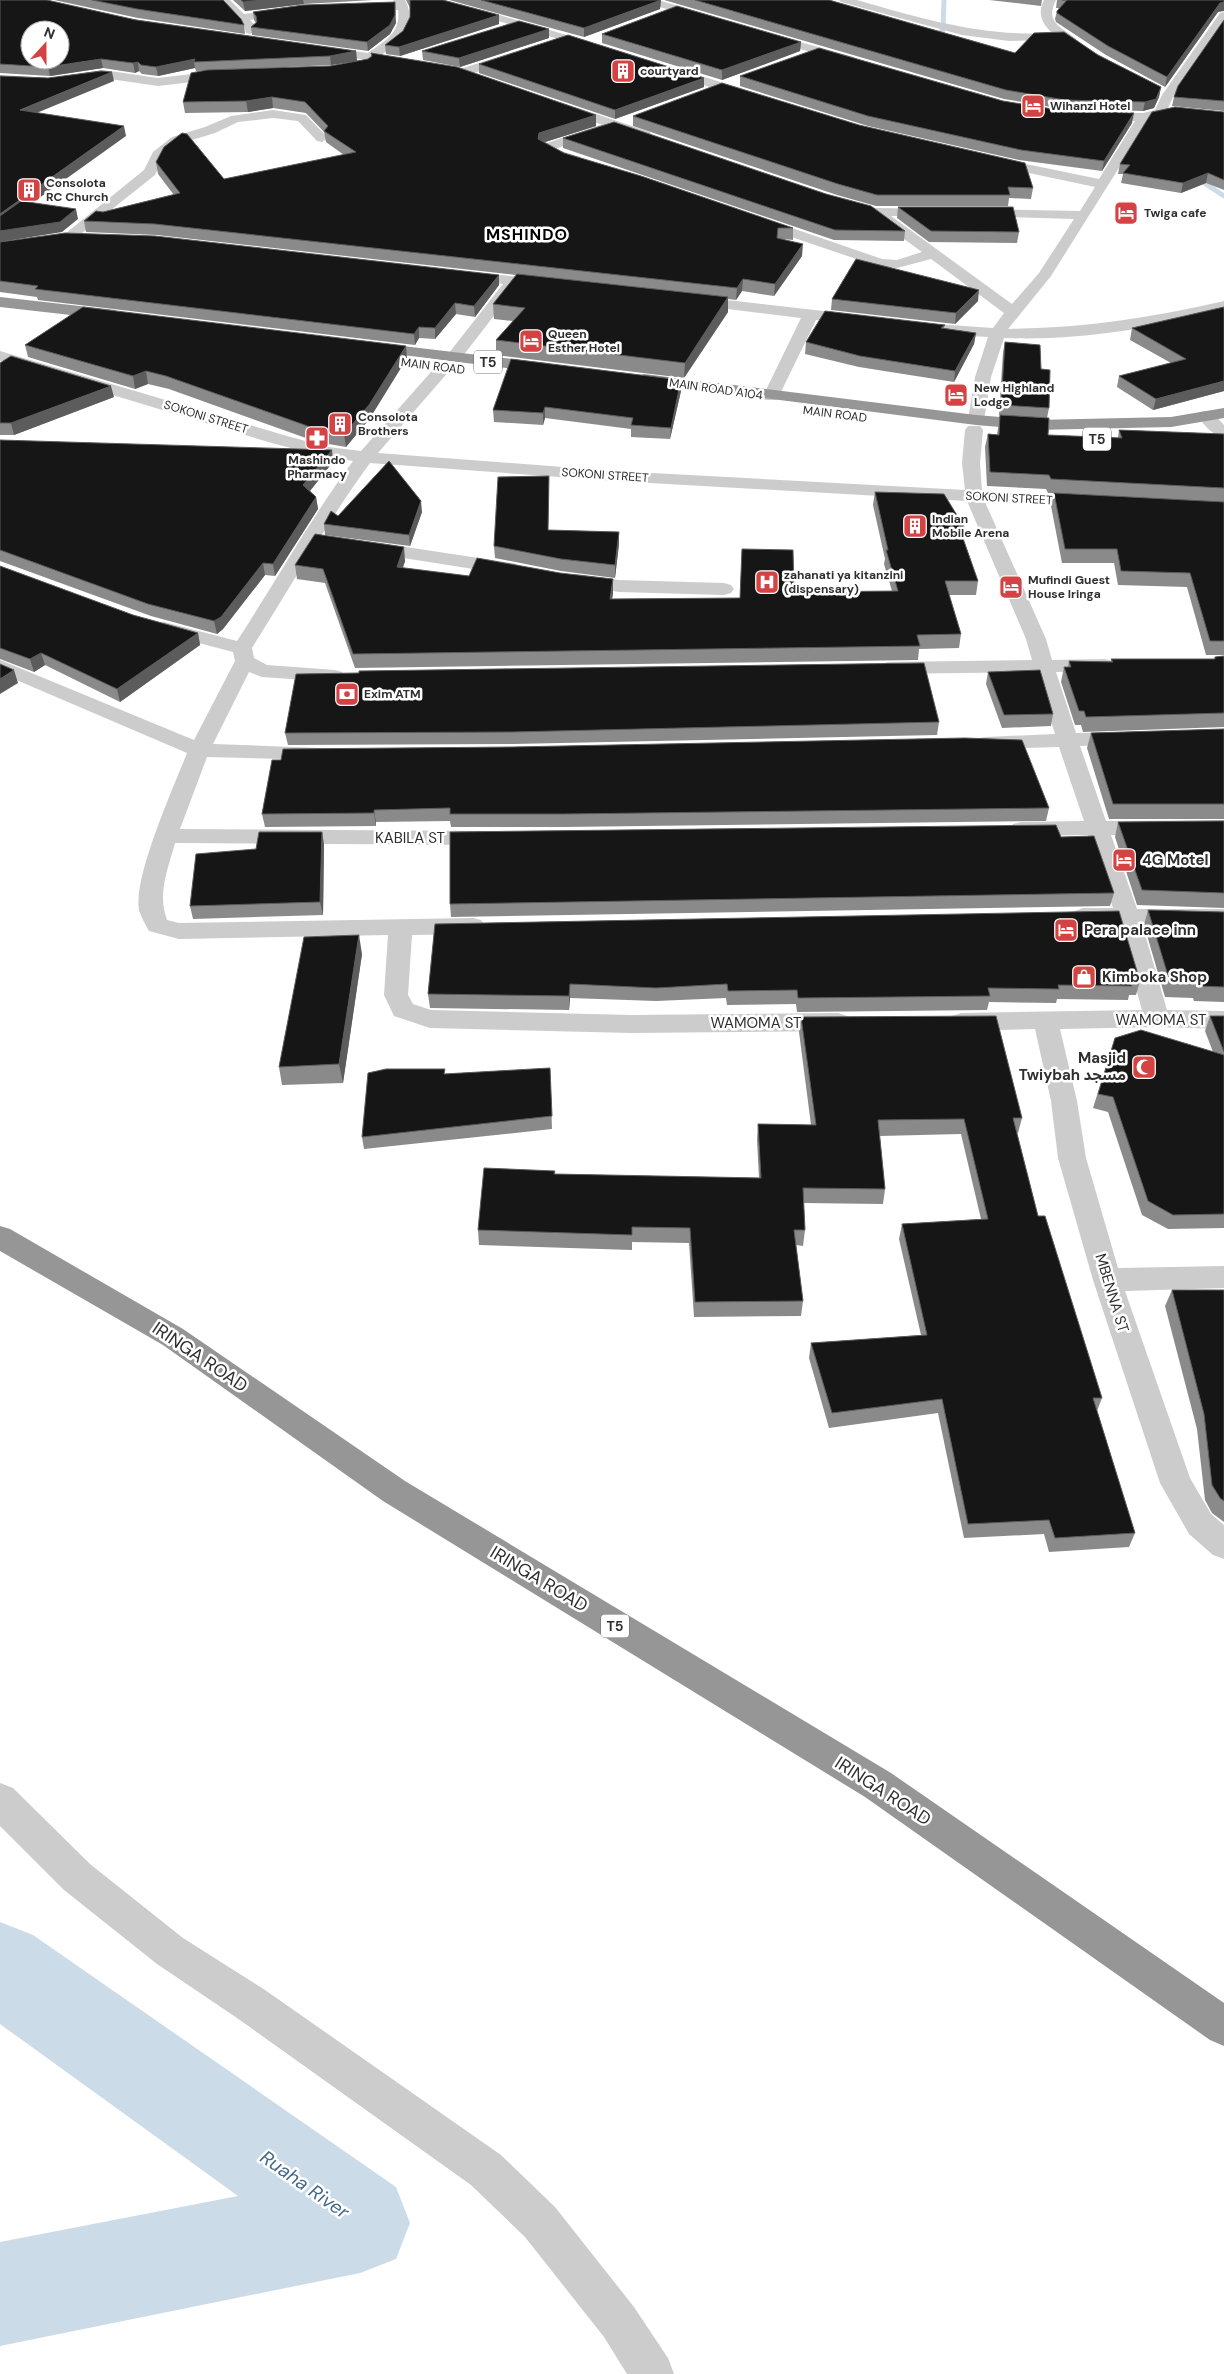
<svg xmlns="http://www.w3.org/2000/svg" width="1224" height="2374" font-family="'DM Sans','Noto Sans Arabic',sans-serif">
  <style>
    .lines { fill: none; stroke-linecap: round; stroke-linejoin: round }
    .stream { stroke: #ccdbe8; stroke-width: 5 }
    .river { fill: #ccdbe8; fill-rule: evenodd }
    .minor { fill: #ccc; fill-rule: evenodd }
    .highway { fill: #969696; fill-rule: evenodd }
    .wall { fill: #8a8a8a }
    .shaded-wall { fill: #5c5c5c }
    .building { fill: #161616; stroke: #5c5c5c; fill-rule: evenodd }
    .labels { text-anchor: middle; stroke-width: 5; stroke-linejoin: round; paint-order: stroke }
    .far-poi-label { font-size: 12px; font-weight: bold; fill: #2f2f2f; stroke: #fff; text-anchor: start }
    .far-street-label { font-size: 12px; fill: #2f2f2f; stroke: #fff }
    .shield { fill: #fff; stroke: #6d6d6d; stroke-width: 1 }
    .shield-label { font-size: 14px; font-weight: bold; fill: #2f2f2f }
    .street-label { font-size: 15px; fill: #2f2f2f; stroke: #fff }
    .poi-label { font-size: 15px; font-weight: bold; fill: #2f2f2f; stroke: #fff; text-anchor: start }
    .far-district-label { font-size: 16px; font-weight: bold; letter-spacing: 1px; fill: #000; stroke: #fff }
    .near-street-label { font-size: 18px; fill: #2f2f2f; stroke: #fff }
    .near-water-label { font-size: 19px; font-style: italic; fill: #456989; stroke: #fff }
  </style>
  <rect width="100%" height="100%" fill="#fff"/>
  <g class="lines">
    <!-- stream -->
    <path class="stream" d="M944,0L943,30L939,33L952,38
      M1192,175L1224,196"/>
    <!-- river -->
    <path class="river" d="M0,1922L33,1935L396,2187L410,2223L396,2259L360,2273L0,2346V2242L238,2196L0,2024Z"/>
    <!-- minor -->
    <path class="minor" d="M218,0H230L244,14L291,8L297,11L291,14L250,20L256,26V31L250,34L246,33L244,27Z
      M393,0H405C418,24 401,42 381,55L410,59L412,62L410,65L320,54L314,50L320,46L368,53C385,41 401,33 398,10H359L353,7L359,4L394,2Z
      M424,0H443L486,11L603,46L605,48L599,52L595,50L478,15L426,2Z
      M640,0H658L713,16L715,18L709,21L642,2Z
      M839,0H857C922,19 984,37 1052,33C1042,23 1037,14 1044,0H1056C1043,25 1066,28 1079,42L1073,45L1061,40L1009,41L962,35L841,2Z
      M1224,12V23L1174,95L1168,108L1224,113V121L1173,115L1149,120L1051,276L1008,329C1082,328 1152,318 1224,301V311C1152,328 1078,341 1004,338L991,377L984,420L982,424H970L968,420L975,377L988,337L936,334L930,332L928,329L930,326L936,324L993,328L1004,313L931,259L897,268L880,267L753,224L751,221L758,217L763,218L882,259L897,260L922,252L871,215L839,207L837,204L839,201L844,200L876,208L940,209L942,212L935,216H891L1012,304L1039,273L1074,219L975,216L968,212L970,209L1080,211L1095,187L986,164L984,161L986,158L991,157L1099,179L1135,121L1096,120L1090,116L1092,113H1143L1155,110L1162,95L1220,13Z
      M764,32L854,57L856,60L850,64L760,37L758,35Z
      M514,52L518,53L520,56L518,59L461,77L455,73L457,70Z
      M669,66L756,93L758,96L756,99H748L665,73L663,70L665,67Z
      M103,70L158,78L226,70L232,74L226,78L158,86L103,78L50,86L0,83V75L50,78Z
      M560,102L650,132L651,135L650,138H640L556,109L554,106L556,103Z
      M273,110L306,115L328,138L322,142L317,141L298,121L273,118L238,122L215,133L182,143L164,157L155,175L72,241L67,242L60,238L144,170L153,152L172,137L205,127L231,116Z
      M600,125L605,126L606,129L605,132L555,149L580,157L582,160L580,163L575,164L546,155L539,148L541,145Z
      M461,271L548,280L556,285L548,290L517,286L459,361H447L445,358L503,284L456,278L454,275Z
      M692,296L858,315L866,320L858,325L816,320L779,396L777,400H765L763,396L801,318L687,304L684,301Z
      M0,351L287,436L328,447L361,451L438,364H450L452,367L450,370L378,453L615,471L965,490L962,463L965,430L968,426H980L983,430L980,463L982,491L1096,498L1099,502L1096,506L1090,507L985,502L1046,639L1052,660L1105,659L1112,661L1115,665L1112,669L1105,671L1056,672L1076,733L1128,732L1136,733L1139,738L1136,743L1128,744L1080,746L1106,821L1224,820V834L1111,835L1137,909H1224V925L1142,924L1167,1010L1224,1011V1029L1157,1027L1060,1029L1077,1101L1086,1158L1118,1268L1224,1266V1288L1125,1291L1190,1478L1211,1514L1224,1525V1559L1213,1555L1189,1534L1160,1483L1093,1280L1058,1158L1051,1101L1035,1029L961,1031L952,1028L948,1022L952,1016L961,1013L1142,1010L1118,924H1083L1075,921L1071,916L1075,911L1083,908H1113L1088,835L1021,836L1013,834L1010,829L1013,824L1021,822L1084,821L1059,747L986,749L978,748L975,743L978,738L986,737L1055,734L1036,672L888,674L881,672L878,668L881,664L888,662L1032,660L1026,639L967,501L615,481L370,463C327,522 291,586 252,648L254,658L267,665L335,670L342,672L345,676L342,680L335,682L262,677L249,672L213,744L320,748L328,749L331,754L328,759L320,760L207,757L180,829L488,831L496,833L499,838L496,843L488,845L175,843C168,869 157,894 167,920L179,923L473,918L481,920L485,926L481,932L473,934L412,935L408,995L413,1004L431,1010L631,1015L838,1013L847,1016L851,1022L847,1028L838,1031L631,1033L430,1028L394,1016L384,995L388,935L179,939L149,931C145,924 141,917 139,910C133,877 174,786 187,753L0,673V660L194,740L235,661L233,652L157,632L154,628L157,624L164,622L237,641C276,581 311,518 353,461L327,457L275,444L0,361Z
      M1206,411L1212,412L1224,425V436C1212,436 1204,425 1198,416L1200,412Z
      M366,541L512,563L519,565L521,569L519,573L512,575L359,551L357,547L359,543Z
      M576,574L619,580L724,583L731,585L734,589L731,593L724,595L619,592L569,584L566,580L569,576Z
      M0,1783L13,1788L90,1864L183,1938L265,1990L501,2155L555,2207L634,2307L668,2358L674,2374H627L604,2337L525,2237L471,2185L237,2018L157,1964L64,1890L0,1826Z"/>
    <!-- highway -->
    <path class="highway" d="M0,297L115,310L123,315L115,320L0,307Z
      M369,342L547,363L553,365L555,368L553,371L547,373L363,350L361,347L363,344Z
      M644,374L976,415L1035,420L1171,417L1224,408V418L1171,427L1035,430L976,425L638,382L636,379L638,376Z
      M0,1226L10,1229L183,1329L405,1481L891,1773L1224,2003V2046L1210,2040L865,1797L383,1501L163,1345L0,1251Z"/>
  </g>
  <!-- wall -->
  <path class="wall" d="M0,0L356,51L357,61L331,65L196,71L195,68L158,76L142,74L139,71L135,73L103,68L50,76L0,73Z
    M48,0H223L244,25L245,34L138,18L54,0Z
    M233,0H373L304,4L245,11Z
    M406,0H443L499,24L400,56L386,54L385,45L403,31L410,17V8Z
    M449,0H661L660,9L584,37Z
    M664,0H829L1015,53L1098,55L1161,87L1159,97L1154,108L1143,111L1063,109L1004,99Z
    M989,0H1042L1041,6Z
    M1057,0H1224L1218,12L1165,87L1106,55L1056,22L1055,19L1057,11L1059,8H1056Z
    M253,12L396,23L390,34L368,51L252,35L251,27L256,23L254,20Z
    M1224,20V111L1172,106L1174,97Z
    M549,29V38L460,67L423,60L422,51Z
    M602,34L801,42L800,51L722,80L602,43Z
    M371,53L596,115V126L545,142L564,153L793,228V240L784,239L802,256L774,296L742,291L736,300L728,299V312L684,378L496,355V340L513,321L494,319L493,304L516,275L157,235L86,232L84,221L103,212L174,195L158,174L156,162L224,179L344,155L326,142L324,132L306,113L273,108L248,112L185,113L183,102L330,66L368,59L371,57Z
    M479,64L704,87L615,119L479,73Z
    M740,76L1003,101L1132,123L1102,171L1019,160L868,126L740,86Z
    M1224,112V190L1206,183L1181,193L1121,183L1123,174H1118L1120,164Z
    M633,116L1033,188L1031,199L1009,198L1008,206H876L837,195L633,126Z
    M563,138L826,194L905,231L904,241L834,240L563,148Z
    M898,207L1019,232L1017,243L929,242L897,218Z
    M0,242L499,285L475,317L456,314L435,339L419,338L415,345L38,300L37,297L0,292Z
    M832,299L978,301L955,324L831,310Z
    M1224,307V391L1153,410L1117,387L1119,376L1171,363L1130,340L1132,328Z
    M945,325L944,328L976,333L974,344L954,382L859,367L805,354L806,342Z
    M1005,342L1041,369L1049,408L1047,418L999,415L1003,352Z
    M25,345L407,358L370,418L346,447L317,442L169,389L148,384L135,389L28,357Z
    M0,363L114,397L14,435H0Z
    M681,391L670,439L631,437V429L545,418L543,425L494,422L493,410Z
    M1000,415L1048,435L1118,438L1119,430L1224,434V655H1206L1187,587L1118,585L1114,563H1062L1051,506L1054,493H1048L1046,489L987,486L985,447L988,434L997,435Z
    M0,440L333,462L310,491L316,497L318,509L275,576L265,575L223,629L217,634L151,616L0,561Z
    M549,488L548,530L619,532V544L615,578L561,571L495,558L494,546Z
    M875,492L966,530L964,541L978,581L976,595H949L961,634L959,648L919,649L918,660L355,668L325,583L297,579L295,565L405,561L403,568L469,576L613,593L612,599L740,598L742,549L794,592L892,591L884,564L885,559L873,505Z
    M422,512L410,546L325,535L324,524Z
    M0,566L133,615L198,633L200,645L120,702L45,665L34,672L0,659Z
    M1224,656V727L1083,732L1081,725H1075L1061,682L1064,667H1068L1069,661H1111V659H1214L1215,657Z
    M359,671L939,722L937,735L513,744L288,745L285,733L359,673Z
    M988,672L1053,714L1051,726L1002,728L986,684Z
    M1224,729V819H1109L1087,748L1091,733Z
    M272,760L1049,808L1046,821L563,827H451L450,821L376,822V826L265,827L262,814Z
    M1224,821V908L1137,905L1115,837L1118,822Z
    M322,832L324,845L323,915L193,919L190,906L256,849Z
    M1061,837L1114,893L1110,906L451,917L450,904Z
    M1148,910L1224,912V1002L1194,1001L1193,998L1165,997L1144,925Z
    M435,924L1140,981L1136,995H1129L1128,1000L1057,999L1056,1003L989,1002L987,1010L797,1012L796,1004L727,1005L726,998L656,1001L570,998L569,1010L430,1008L428,994Z
    M362,954L343,1083L282,1085L279,1067Z
    M1210,1016H1224V1228L1168,1229L1142,1215L1108,1112L1093,1108L1115,1038L1213,1052L1205,1031Z
    M801,1017L1022,1118L1018,1133H1017L1038,1216L1102,1398L1097,1411L1135,1533L1129,1547L1049,1552L1044,1534L964,1538L938,1413L829,1428L809,1358L811,1343L921,1335L899,1239L902,1224L981,1219L961,1134L880,1136L885,1189L883,1204L803,1203L805,1230L803,1246L796,1245L803,1301L801,1316L694,1317L689,1243L632,1242V1250L479,1245L478,1230L555,1174L759,1178L757,1140L758,1124L811,1125L799,1032Z
    M550,1068L552,1129L364,1149L362,1137L445,1074Z
    M1172,1290H1224V1522L1212,1513L1205,1500L1197,1429L1165,1306Z"/>
  <!-- shaded-wall -->
  <path class="shaded-wall" d="M262,0H303L304,4L245,11L243,2Z
    M661,0L660,9L584,37V28Z
    M395,2L396,23L390,34L368,51L367,42Z
    M1224,2V11L1218,12L1165,87L1167,77L1220,3Z
    M499,15V24L400,56L399,47Z
    M549,29V38L460,67L459,58Z
    M801,42L800,51L722,80V70Z
    M356,51L357,61L331,65L330,56Z
    M101,59L103,68L50,76L48,67Z
    M195,59L194,62L195,68L158,76L156,67Z
    M138,62L139,71L135,73L133,63Z
    M112,72L114,81L22,119L20,110Z
    M704,78V87L615,119V110Z
    M1161,87L1159,97L1154,108L1143,111L1145,102Z
    M272,97L273,108L248,112L246,101Z
    M1134,113L1132,123L1102,171L1104,161Z
    M596,115V126L539,144L538,139L539,133Z
    M124,126L126,136L0,226V214Z
    M1208,173L1206,183L1181,193L1183,183Z
    M76,209L78,219L62,232L0,242V231Z
    M803,244L802,256L774,296L775,284Z
    M499,275V285L475,317L474,306Z
    M743,279L742,291L736,300L737,288Z
    M979,290L978,301L955,324L956,313Z
    M728,297V312L684,378L685,363Z
    M455,303L456,314L435,339V328Z
    M419,327V338L415,345L414,334Z
    M976,333L974,344L954,382L955,371Z
    M406,346L407,358L370,418L346,447L344,434Z
    M146,371L148,384L135,389L133,376Z
    M681,380V391L670,439L671,428Z
    M1224,381V391L1153,410L1156,399Z
    M111,386L114,397L14,435L11,423Z
    M545,407V418L543,425V413Z
    M332,450L333,462L305,497L303,485Z
    M316,497L318,509L275,576L273,564Z
    M421,501L422,512L410,546L409,535Z
    M619,532V544L615,578V565Z
    M404,547L405,561L398,581L397,567Z
    M263,563L265,575L223,629L217,634L214,621Z
    M613,579V593L610,613V599Z
    M198,633L200,645L120,702L117,689Z
    M41,653L45,665L34,672L30,659Z
    M14,670L18,683L0,694V679Z
    M374,810L376,822V826L374,813Z
    M322,832L324,845L323,915L320,902Z
    M359,935L362,954L343,1083L339,1064Z
    M570,984V998L569,1010V996Z"/>
  <!-- building -->
  <path class="building" d="M0,0H47L136,20L356,51L330,56L194,62L195,59L156,67L141,65L138,62L133,63L101,59L48,67L0,64ZM30,30H60V60H30Z
    M92,0H223L241,19L244,25L137,9Z
    M241,0H262L243,2Z
    M410,0H443L499,15L399,47L385,45L403,31L410,17Z
    M481,0H661L584,28Z
    M695,0H829L1015,53L1034,33L1064,32L1098,55L1161,87L1156,99L1145,102L1065,100L1006,90Z
    M1062,0H1224V2L1220,3L1167,77L1108,46L1057,13V11L1067,0Z
    M395,2V15L390,25L367,42L251,27L257,22L256,16L253,12L303,5Z
    M677,6L801,42L722,70L602,34Z
    M1224,20V101L1174,97L1178,86Z
    M519,21L549,29L459,58L422,51Z
    M568,35L704,78L615,110L479,64Z
    M819,48L1003,101L1065,111L1134,113L1104,161L1021,150L868,116L740,76Z
    M371,53L457,67L596,115L539,133L538,139L564,153L641,176L793,228H778L777,238L803,244L775,284L743,279L737,288L155,224L84,221L96,211L103,212L180,193L156,162L164,147L182,133L187,134L224,179L356,152L324,131L328,126L305,102L272,97L246,101L183,102L191,73L207,70L330,66L368,59L372,56Z
    M101,71L112,72L20,110L124,126L0,214V76L48,78Z
    M722,83L859,125L1025,163L1033,188L1008,187L1010,195H877L838,184L633,116Z
    M1175,107L1224,112V180L1208,173L1183,183L1123,173L1130,165L1120,164L1152,112Z
    M614,122L826,194L871,206L905,231L835,230L563,138Z
    M21,201L76,209L60,222L0,231V216Z
    M898,207H1013L1019,232L931,231Z
    M65,233L155,236L499,275L474,306L455,303L435,328L419,327L414,334L35,289L38,286L0,281V242Z
    M856,259L979,290L956,313L832,299Z
    M517,274L728,297L685,363L496,340L525,308L493,304Z
    M83,307L406,346L369,405L344,434L316,429L166,376L146,371L133,376L25,345Z
    M1224,307V381L1156,399L1119,376L1186,359L1132,328Z
    M825,311L945,325L941,328L976,333L955,371L860,356L806,342Z
    M1005,342L1040,345L1041,369L1050,370L1049,408L1001,405Z
    M11,356L111,386L11,423H0V363Z
    M511,359L681,380L671,428L631,425L633,418L545,407L543,413L493,410Z
    M1000,415L1049,418L1048,435L1122,438L1119,430L1224,434V488L1051,479L1049,475L990,472L988,434L999,435Z
    M0,440L332,450L303,485L316,497L273,564L263,563L221,617L214,621L148,604L0,550Z
    M389,461L421,501L409,535L324,524L331,511L338,516Z
    M549,476L548,530L619,532L615,565L561,559L494,546L498,477Z
    M875,492L944,494L966,530H960L978,581H945L961,634L917,635L920,646L353,654L323,569L295,565L315,534L404,547L397,567L469,576L477,558L560,573L613,579L610,599L740,598L742,549L793,550L794,592L898,591L886,550H888Z
    M1054,493L1224,502V641H1210L1190,573L1121,571L1117,549H1065Z
    M0,566L133,615L198,633L117,689L41,653L30,659L0,648Z
    M1224,656V713L1086,717L1084,711H1079L1064,667H1071L1069,661L1113,662L1111,659H1215V657Z
    M924,663L939,722L512,732L285,733L296,674L359,673V671Z
    M0,664L14,670L0,679Z
    M1040,670L1053,714L1004,715L988,672Z
    M1224,729V804H1113L1091,733Z
    M965,738L1022,740L1049,808L563,814H450V808L374,810V813L262,814L272,760H281L283,749L512,747Z
    M1224,821V893L1142,890L1118,822Z
    M1056,825L1061,837L1094,836L1114,893L450,904V832Z
    M259,832H322L320,902L190,906L196,854L256,849Z
    M1148,910L1224,912V987L1199,986L1198,983L1170,982Z
    M1119,911L1140,981H1130L1132,986L1058,985L1059,989L988,988L990,996L798,998L797,990L728,991L727,984L656,988L570,984L569,996L428,994L435,924Z
    M359,935L339,1064L279,1067L304,937Z
    M996,1016L1022,1118H1013L1038,1216H1045L1102,1398H1093L1135,1533L1055,1538L1049,1520L968,1524L942,1399L832,1413L811,1343L927,1335L902,1224L988,1219L964,1119L878,1120L885,1189L803,1188L805,1230H794L803,1301L695,1302L690,1228L632,1227V1235L478,1230L484,1168L555,1171L554,1174L761,1178L758,1124L816,1125L801,1017Z
    M1210,1016H1224V1052Z
    M1141,1030L1224,1055V1214L1173,1215L1148,1201L1113,1097L1098,1094L1115,1038Z
    M550,1068L552,1116L362,1137L368,1073L386,1069H445L444,1074Z
    M1172,1290H1224V1501L1220,1498L1212,1485L1204,1414Z"/>
  <!-- icons -->
  <defs>
    <g id="building-square" transform="scale(1.25)"><rect x="-9" y="-9" width="18" height="18" rx="4" fill="#d44343" stroke="#fff"/><path d="M-4-6H4V6H1V3H-1V6H-4ZM-2.5-4.3h1.7v1.8h-1.7ZM.8-4.3h1.7v1.8H.8ZM-2.5-1h1.7V.8h-1.7ZM.8-1h1.7V.8H.8Z" fill="#fff"/></g>
    <g id="hotel-square" transform="scale(1.25)"><rect x="-9" y="-9" width="18" height="18" rx="4" fill="#d44343" stroke="#fff"/><path d="M-6-4.5h1.5V1H6V5H4.5V3h-9V5H-6ZM-4 0a1.8 1.8 0 1 1 3.6 0ZM.5 0V-2.5h3Q6-2.5 6 0Z" fill="#fff"/></g>
    <g id="pharmacy-square" transform="scale(1.25)"><rect x="-9" y="-9" width="18" height="18" rx="4" fill="#d44343" stroke="#fff"/><path d="M-2-6h4v4h4v4h-4v4h-4v-4h-4v-4h4Z" fill="#fff"/></g>
    <g id="hospital-square" transform="scale(1.25)"><rect x="-9" y="-9" width="18" height="18" rx="4" fill="#d44343" stroke="#fff"/><path d="M-5-5h3v3.5h4V-5h3V5h-3V1.5h-4V5h-3Z" fill="#fff"/></g>
    <g id="bank-square" transform="scale(1.25)"><rect x="-9" y="-9" width="18" height="18" rx="4" fill="#d44343" stroke="#fff"/><path d="M-6-4H6V4H-6ZM0-2.3a2.3 2.3 0 1 0 0 4.6a2.3 2.3 0 1 0 0-4.6Z" fill="#fff"/></g>
    <g id="shop-square" transform="scale(1.25)"><rect x="-9" y="-9" width="18" height="18" rx="4" fill="#d44343" stroke="#fff"/><path d="M-5-2.5h2.3a2.7 3.5 0 0 1 5.4 0H5L5.5 6h-11ZM-1.5-2.5h3a1.5 2.3 0 0 0-3 0Z" fill="#fff"/></g>
    <g id="mosque-square" transform="scale(1.25)"><rect x="-9" y="-9" width="18" height="18" rx="4" fill="#d44343" stroke="#fff"/><path d="M3.5-4.9A6 6 0 1 0 3.5 4.9A5 5 0 1 1 3.5-4.9Z" fill="#fff"/></g>
  </defs>
  <g fill-rule="evenodd">
    <use href="#building-square" x="623" y="71"/>
    <use href="#hotel-square" x="1033" y="106"/>
    <use href="#building-square" x="29" y="190"/>
    <use href="#hotel-square" x="1126" y="213"/>
    <use href="#hotel-square" x="531" y="341"/>
    <use href="#hotel-square" x="956" y="395"/>
    <use href="#building-square" x="340" y="424"/>
    <use href="#pharmacy-square" x="317" y="438"/>
    <use href="#building-square" x="915" y="526"/>
    <use href="#hospital-square" x="767" y="582"/>
    <use href="#hotel-square" x="1011" y="587"/>
    <use href="#bank-square" x="347" y="694"/>
    <use href="#hotel-square" x="1124" y="860"/>
    <use href="#hotel-square" x="1066" y="930"/>
    <use href="#shop-square" x="1084" y="977"/>
    <use href="#mosque-square" x="1144" y="1067"/>
  </g>
  <g class="labels">
    <!-- far-poi labels -->
    <g class="far-poi-label">
      <text x="640" y="75">courtyard</text>
      <text x="1050" y="110">Wihanzi Hotel</text>
      <text x="46" y="187">Consolota<tspan x="46" dy="14">RC Church</tspan></text>
      <text x="1144" y="217">Twiga cafe</text>
      <text x="548" y="338">Queen<tspan x="548" dy="14">Esther Hotel</tspan></text>
      <text x="974" y="392">New Highland<tspan x="974" dy="14">Lodge</tspan></text>
      <text x="358" y="421">Consolota<tspan x="358" dy="14">Brothers</tspan></text>
      <text x="317" y="464" text-anchor="middle">Mashindo<tspan x="317" dy="14">Pharmacy</tspan></text>
      <text x="932" y="523">Indian<tspan x="932" dy="14">Mobile Arena</tspan></text>
      <text x="784" y="579">zahanati ya kitanzini<tspan x="784" dy="14">(dispensary)</tspan></text>
      <text x="1028" y="584">Mufindi Guest<tspan x="1028" dy="14">House Iringa</tspan></text>
      <text x="364" y="698">Exim ATM</text>
    </g>
    <!-- far-street labels -->
    <g class="far-street-label">
      <text transform="translate(433 366) rotate(7)" y="4">MAIN ROAD</text>
      <text transform="translate(716 389) rotate(8)" y="4">MAIN ROAD A104</text>
      <text transform="translate(835 414) rotate(7)" y="4">MAIN ROAD</text>
      <text transform="translate(206 417) rotate(17)" y="4">SOKONI STREET</text>
      <text transform="translate(605 475) rotate(4)" y="4">SOKONI STREET</text>
      <text transform="translate(1009 498) rotate(3)" y="4">SOKONI STREET</text>
    </g>
    <!-- shield labels -->
    <g class="shield">
      <rect x="474" y="350.5" width="28" height="23" rx="4"/>
      <rect x="1083" y="427.5" width="28" height="23" rx="4"/>
      <rect x="601" y="1614.5" width="28" height="23" rx="4"/>
    </g>
    <g class="shield-label">
      <text x="488" y="367">T5</text>
      <text x="1097" y="444">T5</text>
      <text x="615" y="1631">T5</text>
    </g>
    <!-- street labels -->
    <g class="street-label">
      <text x="410" y="843">KABILA ST</text>
      <text x="1161" y="1025">WAMOMA ST</text>
      <text x="756" y="1028">WAMOMA ST</text>
      <text transform="translate(1112 1293) rotate(73)" y="5">MBENNA ST</text>
    </g>
    <!-- poi labels -->
    <g class="poi-label">
      <text x="1142" y="865">4G Motel</text>
      <text x="1084" y="935">Pera palace inn</text>
      <text x="1102" y="982">Kimboka Shop</text>
      <text x="1126" y="1063" text-anchor="end">Masjid<tspan x="1126" dy="17">Twiybah مسجد</tspan></text>
    </g>
    <!-- far-district labels -->
    <g class="far-district-label">
      <text x="527" y="240">MSHINDO</text>
    </g>
    <!-- near-street labels -->
    <g class="near-street-label">
      <text transform="translate(200 1357) rotate(34)" y="6">IRINGA ROAD</text>
      <text transform="translate(539 1579) rotate(31)" y="6">IRINGA ROAD</text>
      <text transform="translate(883 1791) rotate(33)" y="6">IRINGA ROAD</text>
    </g>
    <!-- near-water labels -->
    <g class="near-water-label">
      <text transform="translate(305 2184) rotate(35)" y="7">Ruaha River</text>
    </g>
  </g>
  <!-- north arrow -->
  <g transform="translate(45 45) rotate(21)"><circle r="24" fill="#ffffff" stroke="#acacac"/>
  <path d="M0-4L9 19L0 12L-9 19Z" fill="#d44343"/>
  <text y="-8" font-size="14" font-weight="bold" text-anchor="middle" fill="#2f2f2f">N</text>
  </g>
</svg>
